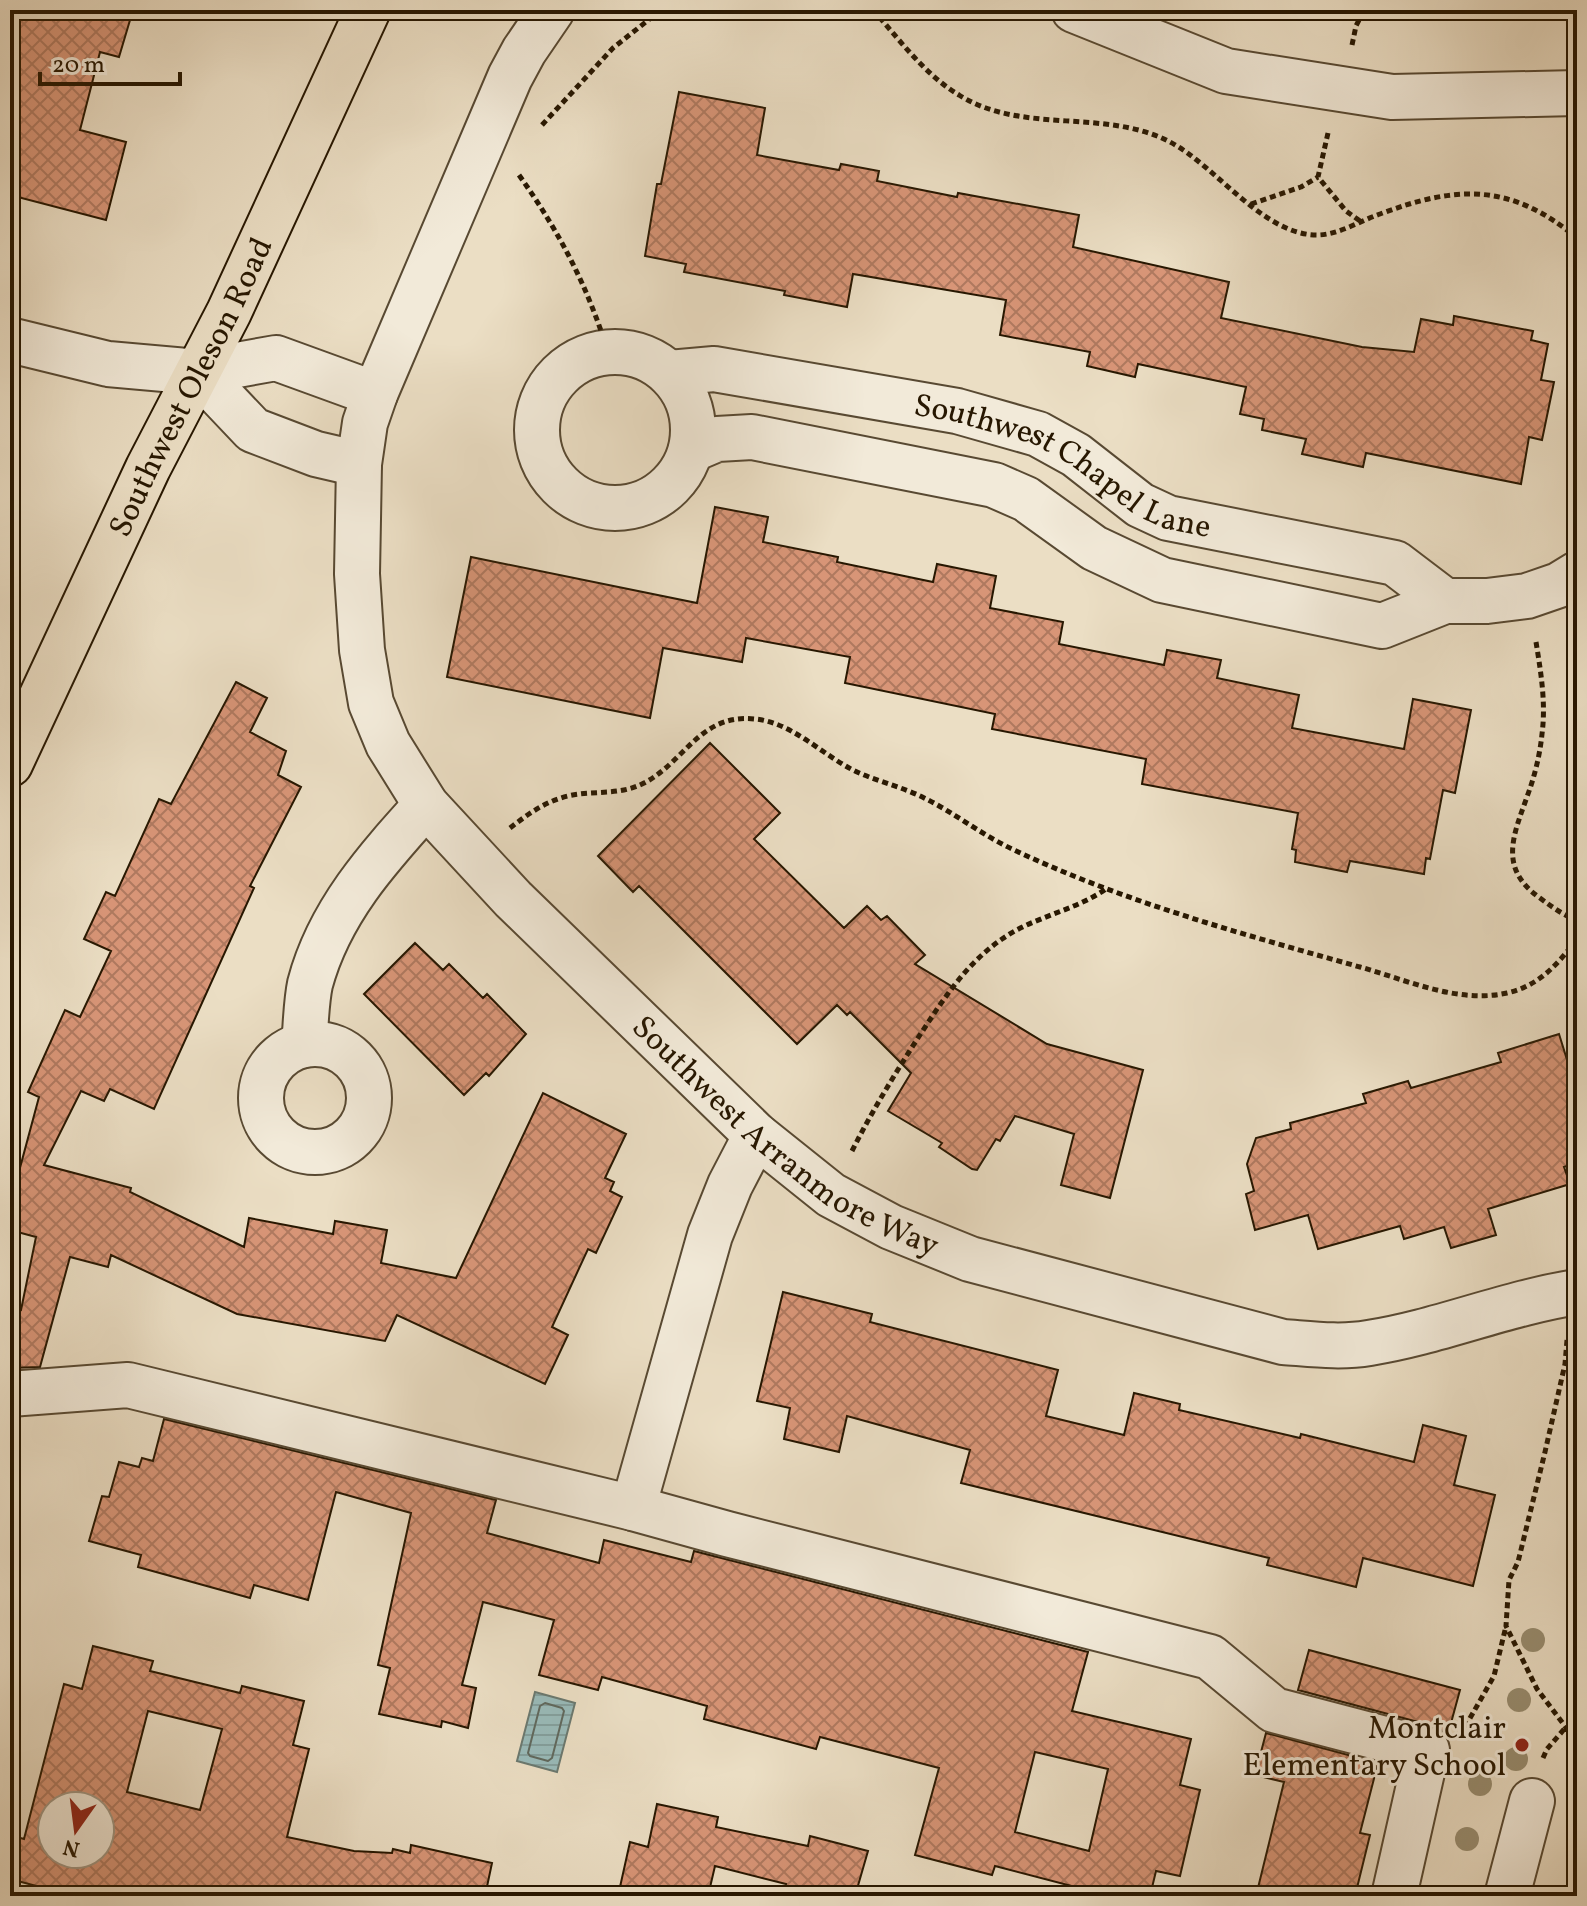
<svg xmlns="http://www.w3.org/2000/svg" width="1587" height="1906" font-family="Vollkorn,serif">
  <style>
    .water { fill: url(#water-rules); stroke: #6b7970; stroke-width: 2 }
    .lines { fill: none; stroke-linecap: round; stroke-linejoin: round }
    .shore { stroke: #60695e; stroke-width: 2 }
    .building { fill: url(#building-cross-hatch); stroke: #271701; stroke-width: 2; fill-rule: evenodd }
    .minor-casing { stroke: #584932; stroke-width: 48 }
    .major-casing { stroke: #271701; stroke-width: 48 }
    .path { stroke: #271701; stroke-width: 5; stroke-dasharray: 6 4; stroke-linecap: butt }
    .minor { stroke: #f2ead9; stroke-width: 44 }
    .major { stroke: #ebdec4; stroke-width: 44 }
    .tree { fill: #988d70 }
    .poi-dot { fill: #8f2418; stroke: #f2ead9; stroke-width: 3 }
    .labels { text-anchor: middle; stroke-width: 6; stroke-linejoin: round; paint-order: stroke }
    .street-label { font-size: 32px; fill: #271701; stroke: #f2ead9 }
    .poi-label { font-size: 32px; fill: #271701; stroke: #f2ead9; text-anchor: end }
  </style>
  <defs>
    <pattern id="water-rules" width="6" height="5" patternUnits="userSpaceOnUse" patternTransform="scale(2)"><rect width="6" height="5" fill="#99bbba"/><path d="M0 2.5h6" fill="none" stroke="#84a09e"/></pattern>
    <pattern id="building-cross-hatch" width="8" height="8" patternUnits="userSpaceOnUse" patternTransform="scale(2)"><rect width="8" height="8" fill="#d89577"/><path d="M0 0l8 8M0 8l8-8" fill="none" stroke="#af795f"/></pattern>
  </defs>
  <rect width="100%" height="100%" fill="#ebdec4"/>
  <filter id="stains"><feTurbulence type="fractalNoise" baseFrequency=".0025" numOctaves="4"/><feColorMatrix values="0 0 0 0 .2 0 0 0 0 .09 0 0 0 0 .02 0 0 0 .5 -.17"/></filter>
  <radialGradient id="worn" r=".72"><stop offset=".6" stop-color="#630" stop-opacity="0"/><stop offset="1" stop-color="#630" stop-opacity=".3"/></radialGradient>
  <!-- water -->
  <path class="water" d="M535,1692L575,1703L557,1772L517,1761Z"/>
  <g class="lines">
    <!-- shore -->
    <path class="shore" d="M545,1703L562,1708L564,1711L552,1758L548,1761L530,1756L528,1753L540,1706Z"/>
  </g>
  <!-- building -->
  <path class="building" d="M10,10H133L119,57L100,52L80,130L126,142L106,220L10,195Z
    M679,92L765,108L757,155L839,170L841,164L879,171L877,181L957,197L958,193L1079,215L1073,247L1229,282L1221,318L1362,347L1414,352L1421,319L1453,325L1454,316L1533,331L1531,340L1548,344L1541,380L1554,382L1542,440L1529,437L1521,484L1366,453L1363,467L1302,454L1306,439L1262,430L1264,419L1240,414L1246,387L1138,364L1135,377L1087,366L1090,352L1000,335L1006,300L853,274L847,307L784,295L785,291L684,272L686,264L645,256L657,184H661Z
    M715,507L768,517L763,542L838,557L837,562L933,582L937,564L996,576L990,608L1063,622L1059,644L1164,665L1167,650L1221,660L1217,678L1299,695L1292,728L1404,749L1413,699L1471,710L1455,793L1443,790L1430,859L1426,858L1424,874L1350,861L1347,872L1295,862L1296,850L1292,849L1298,813L1142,784L1146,759L992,729L995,714L845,683L850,657L746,638L742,662L663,648L650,718L447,677L471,557L697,603Z
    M236,682L267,698L250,732L286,751L278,775L301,787L250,886L254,888L154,1109L110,1089L104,1101L81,1091L44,1165L131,1188L130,1192L244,1247L249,1218L333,1234L335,1221L387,1230L381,1263L456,1278L543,1093L626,1134L605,1178L614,1182L610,1191L622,1197L596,1253L588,1249L552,1327L568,1335L545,1384L397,1315L385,1341L237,1314L111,1255L108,1267L70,1257L40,1367L10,1368L13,1353L10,1352V1307L21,1310L36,1237L10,1230V1205L39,1097L28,1092L65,1010L80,1017L111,951L84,939L106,892L115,896L159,799L171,804Z
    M710,743L780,813L754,839L844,928L867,906L881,920L887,916L925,955L915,964L1047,1044L1143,1070L1110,1198L1061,1185L1074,1134L1015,1116L1000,1141L996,1139L977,1170L972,1169L939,1147L942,1143L888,1111L911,1073L850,1012L847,1015L837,1005L797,1044L639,886L633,892L598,856Z
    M415,943L443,970L449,964L483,998L487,994L526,1034L489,1076L486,1073L464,1095L364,994Z
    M1559,1034L1577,1092V1163L1564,1167L1570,1184L1488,1209L1496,1235L1451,1248L1444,1227L1404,1239L1400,1226L1318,1249L1308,1215L1255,1230L1246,1194L1254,1191L1247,1164L1256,1138L1291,1129L1290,1123L1366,1103L1363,1094L1408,1081L1411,1088L1501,1062L1498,1053Z
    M783,1292L872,1314L870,1322L1058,1370L1046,1416L1124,1435L1134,1393L1180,1404L1179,1410L1300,1438L1301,1434L1414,1462L1423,1425L1466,1436L1454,1485L1495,1495L1473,1586L1363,1558L1356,1587L1267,1565L1269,1558L961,1483L970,1450L847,1416L839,1452L784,1439L790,1408L757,1401Z
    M164,1419L496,1500L487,1533L599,1563L604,1540L691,1562L694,1551L1088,1652L1072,1711L1191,1739L1180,1785L1200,1790L1180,1876L1156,1871L1150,1896H1086L1087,1890L995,1866L992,1875L915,1855L939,1768L820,1737L816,1749L704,1719L707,1706L602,1677L598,1690L539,1675L554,1620L483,1602L462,1685L476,1688L468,1728L442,1721L441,1727L379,1714L390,1668L378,1665L411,1513L336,1492L308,1600L254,1585L250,1598L138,1567L141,1555L89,1541L102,1496L109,1497L119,1462L139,1467L142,1458L153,1461ZM1035,1752L1108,1769L1089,1851L1015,1832Z
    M93,1646L153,1661L150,1671L240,1693L242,1686L304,1701L293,1745L309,1749L287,1837L354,1851L392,1853L393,1849L410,1853L411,1845L492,1863L485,1896H74L10,1879V1835L24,1839L64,1684L82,1689ZM148,1711L222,1729L200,1810L127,1792ZM52,1806H100V1854H52Z
    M1309,1650L1460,1690L1448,1734L1433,1726L1298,1690Z
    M1266,1733L1378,1763L1360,1833L1370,1835L1355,1896H1256L1284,1782L1255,1775Z
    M657,1804L718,1817L716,1827L808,1846L810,1836L868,1851L855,1896H783L786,1884L715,1866L708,1896H618L630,1842L648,1847Z"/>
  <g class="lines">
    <!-- minor casing -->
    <g class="minor-casing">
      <g id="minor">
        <path id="s1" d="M552,10L524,51L510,77L375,394L365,423L359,464L357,574L362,650L371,703L388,744L426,805L513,899L756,1135L831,1195L891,1227L970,1259L1283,1342C1311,1344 1340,1348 1369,1343C1439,1332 1506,1303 1577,1292"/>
        <path d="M1074,10L1226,71L1392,97L1577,93"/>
        <path d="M10,340L108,364L198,372L276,358L375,394"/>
        <circle cx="615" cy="430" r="78"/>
        <path d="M198,372L253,430L316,454L359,464"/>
        <path id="s2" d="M669,373L714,369L957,411L1038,434L1076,455L1140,505L1168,518L1395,563L1445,601"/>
        <path d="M691,450L717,439L752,437L994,485L1026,499L1094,548L1162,580L1382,626L1445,601H1487L1527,596L1559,585L1577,574"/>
        <circle cx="315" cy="1098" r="54"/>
        <path d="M304,1045C306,1025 306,1003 310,984C329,912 378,858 426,805"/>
        <path d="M10,1394L128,1385L633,1508L727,1534L1210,1657L1274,1710L1427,1750L1394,1896"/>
        <path d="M633,1508L710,1235L730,1185L756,1135"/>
        <path d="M1507,1896L1532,1801"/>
      </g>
    </g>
    <!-- major casing -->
    <g class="major-casing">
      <g id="major">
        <path id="s3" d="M10,764L148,468L229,312L368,10"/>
      </g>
    </g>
    <!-- path -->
    <path class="path" d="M873,10C899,39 925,75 959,95C1022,135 1106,108 1170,142C1216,166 1263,235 1317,235C1338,235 1360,221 1380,214C1457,185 1511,183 1577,238
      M1352,45L1356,26L1364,10
      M542,125L613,48L661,10
      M1328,133L1318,177L1346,211L1360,221
      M519,175C560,233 587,285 608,352
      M1251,204L1301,187L1318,177
      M1536,642C1541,673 1546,703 1542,734C1540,754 1535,775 1528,794C1514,834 1497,868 1540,898C1552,907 1563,915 1577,920
      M510,828C528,814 546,801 568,796C594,790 619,796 644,783C685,762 700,713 755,719C790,722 821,753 851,769C872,780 896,785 918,795C951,810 980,834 1012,849C1124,902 1242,934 1360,967C1407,980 1458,1004 1507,993C1539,986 1558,964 1577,939
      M852,1151C871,1113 893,1077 916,1041C941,1003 964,965 1002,939C1033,917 1074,911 1106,889
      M1567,1340L1565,1364L1545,1452L1518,1562L1509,1580L1506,1626L1537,1689L1577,1742
      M1465,1727L1494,1676L1506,1626
      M1543,1758L1547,1749L1566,1727"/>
    <!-- minor -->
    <use href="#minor" class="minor"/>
    <!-- major -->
    <use href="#major" class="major"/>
  </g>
  <!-- trees -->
  <g class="tree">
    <circle cx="1533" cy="1640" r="12"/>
    <circle cx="1519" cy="1700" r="12"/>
    <circle cx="1516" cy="1759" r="12"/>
    <circle cx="1480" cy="1784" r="12"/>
    <circle cx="1467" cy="1839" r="12"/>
  </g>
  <!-- markers -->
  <circle class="poi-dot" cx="1522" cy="1745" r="8"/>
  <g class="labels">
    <!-- street labels -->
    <g class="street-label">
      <text dy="11" stroke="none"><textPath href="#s3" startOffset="418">Southwest Oleson Road</textPath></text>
      <text dy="11" stroke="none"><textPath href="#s2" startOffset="412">Southwest Chapel Lane</textPath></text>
      <text dy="11" stroke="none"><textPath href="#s1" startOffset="1344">Southwest Arranmore Way</textPath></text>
    </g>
    <!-- poi labels -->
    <g class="poi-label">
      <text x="1506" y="1738">Montclair<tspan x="1506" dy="37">Elementary School</tspan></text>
    </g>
  </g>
  <!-- margin -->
  <rect width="1587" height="1906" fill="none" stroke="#ebdec4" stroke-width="40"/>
  <rect x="12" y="12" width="1563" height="1882" fill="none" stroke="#271701" stroke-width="4"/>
  <rect x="20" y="20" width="1547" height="1866" fill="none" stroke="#271701" stroke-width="2"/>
  <!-- north arrow -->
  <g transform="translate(76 1830) rotate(194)"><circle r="38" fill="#f2ead9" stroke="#a19683" stroke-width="2"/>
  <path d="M0-6L14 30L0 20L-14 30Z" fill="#8f2418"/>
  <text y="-12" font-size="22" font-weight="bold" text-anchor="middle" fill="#271701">N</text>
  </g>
  <!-- scale -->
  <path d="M40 72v12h140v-12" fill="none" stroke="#271701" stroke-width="4"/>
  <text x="52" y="72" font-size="24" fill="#271701" stroke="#f2ead9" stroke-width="6" paint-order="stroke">20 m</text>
  <rect width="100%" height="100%" filter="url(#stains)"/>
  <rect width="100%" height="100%" fill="url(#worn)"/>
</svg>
